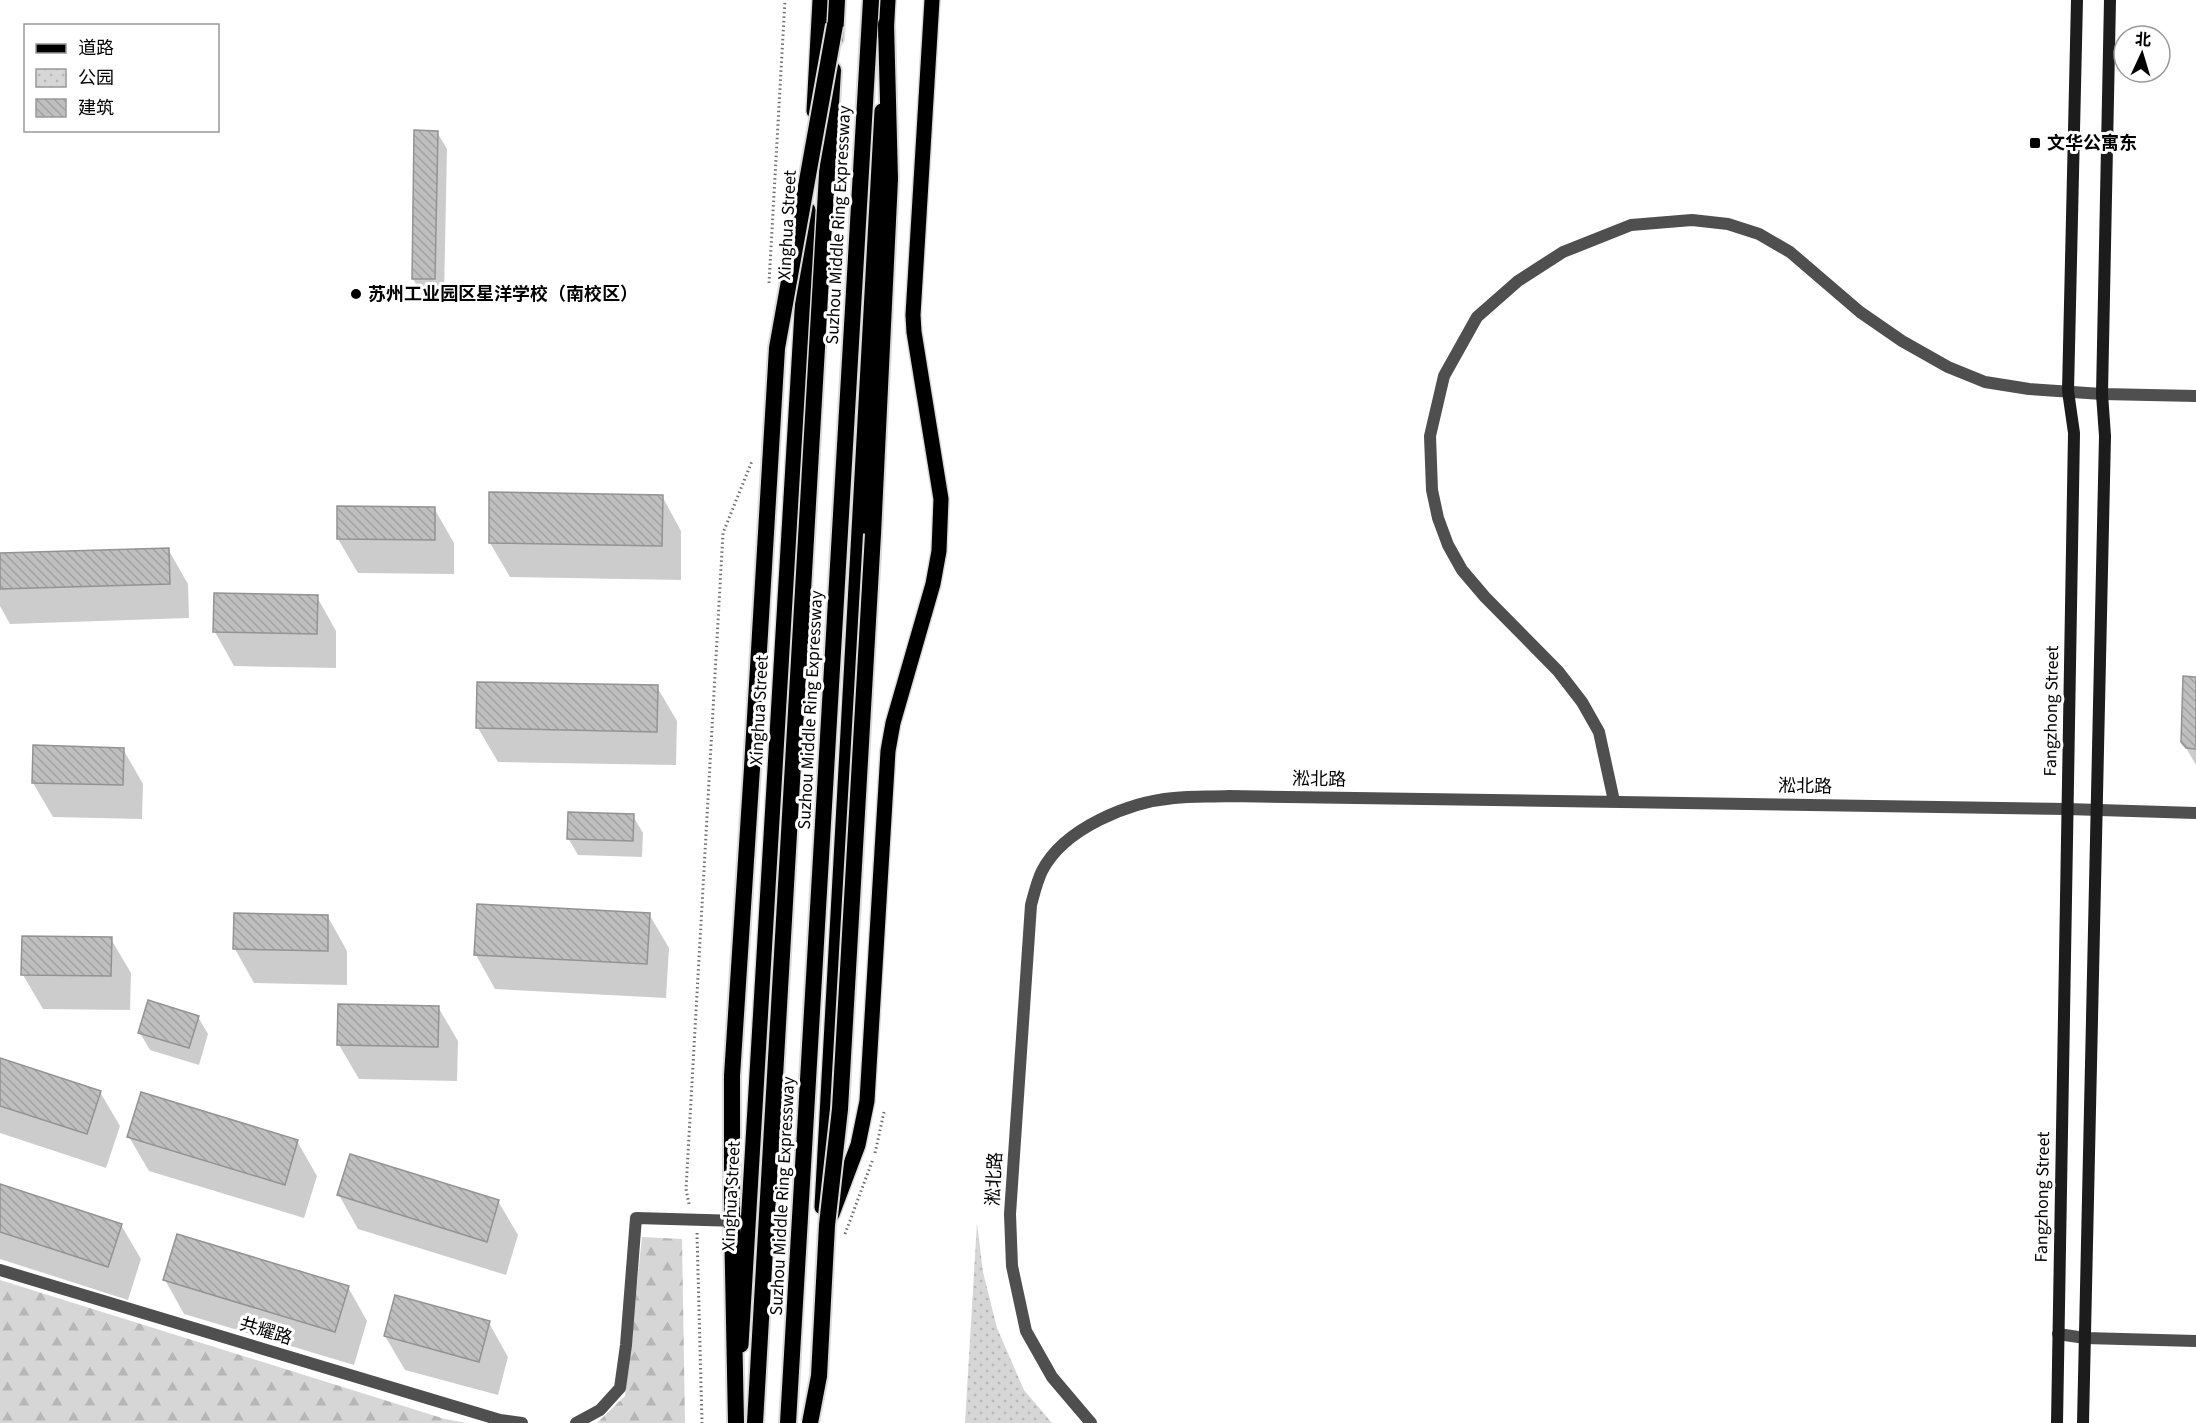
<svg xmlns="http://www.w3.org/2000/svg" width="2196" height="1423" font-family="'Source Sans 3','Noto Sans SC',sans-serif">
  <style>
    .forest { fill: url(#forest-firs) }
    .park { fill: url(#park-dots) }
    .shadow { fill: #0003 }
    .building { fill: url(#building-back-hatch); stroke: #939393; stroke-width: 1.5 }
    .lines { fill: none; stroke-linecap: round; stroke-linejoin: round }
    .primary-casing { stroke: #dbdbdb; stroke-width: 18 }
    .trunk-casing { stroke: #dbdbdb; stroke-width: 20 }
    .path { stroke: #717171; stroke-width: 3; stroke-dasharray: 1.5 3; stroke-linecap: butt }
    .tertiary { stroke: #4f4f4f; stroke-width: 12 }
    .secondary { stroke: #1c1c1c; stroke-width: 12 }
    .primary { stroke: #000; stroke-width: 15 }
    .trunk { stroke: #000; stroke-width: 16 }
    .trunk-bridge-casing { stroke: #dbdbdb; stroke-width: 20; stroke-linecap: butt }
    .trunk-bridge { stroke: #000; stroke-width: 16 }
    .poi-dot { fill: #000; stroke: #fff; stroke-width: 2 }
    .labels { text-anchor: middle; stroke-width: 6; stroke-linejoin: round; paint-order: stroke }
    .poi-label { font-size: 18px; font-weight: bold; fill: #000; stroke: #fff; text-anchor: start }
    .street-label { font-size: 18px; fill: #000; stroke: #fff }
  </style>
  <defs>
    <pattern id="forest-firs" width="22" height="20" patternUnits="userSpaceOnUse" patternTransform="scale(1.5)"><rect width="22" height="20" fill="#d6d6d6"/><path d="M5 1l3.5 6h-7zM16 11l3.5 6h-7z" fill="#b6b6b6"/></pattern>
    <pattern id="park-dots" width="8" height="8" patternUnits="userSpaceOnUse" patternTransform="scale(1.5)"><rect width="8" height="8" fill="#d6d6d6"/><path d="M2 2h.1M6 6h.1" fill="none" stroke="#b6b6b6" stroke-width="1.8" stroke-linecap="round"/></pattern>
    <pattern id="building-back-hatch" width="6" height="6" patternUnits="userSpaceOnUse" patternTransform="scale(1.5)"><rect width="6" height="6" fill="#bfbfbf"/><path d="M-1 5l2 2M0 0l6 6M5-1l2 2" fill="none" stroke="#a2a2a2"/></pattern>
  </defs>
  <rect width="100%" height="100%" fill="#fff"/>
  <!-- forest -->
  <path class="forest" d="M642,1237L682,1239L685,1423H597L625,1396Z
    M0,1280L445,1419L467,1423H0Z"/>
  <!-- park -->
  <path class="park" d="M977,1223L983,1272L997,1328L1024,1390L1052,1423H965Z"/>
  <!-- shadow -->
  <path class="shadow" d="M437,132L447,149L444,296H423L413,279Z
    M662,496L681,531V580L510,577L490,543Z
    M434,508L454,543V574L358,573L338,539Z
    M168,549L188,584L189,618L10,624L0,606V554Z
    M317,597L336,631V668L234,666L215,632Z
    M2196,678V765L2182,741Z
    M657,687L677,721L676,765L498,762L478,728Z
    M123,749L143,784L142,819L53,817L33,783Z
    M633,816L643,833L642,857L578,855L568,838Z
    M649,914L669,948L666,998L495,989L476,955Z
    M328,917L347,951V985L254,983L235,949Z
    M111,939L131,973L130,1010L43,1009L23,975Z
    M438,1007L458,1041L457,1081L359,1079L339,1045Z
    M198,1017L208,1034L199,1065L150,1050L140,1033Z
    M0,1059L100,1092L120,1126L106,1168L0,1133Z
    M129,1137L297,1141L317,1176L304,1218L149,1171Z
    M0,1185L121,1225L141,1259L128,1300L0,1259Z
    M339,1195L498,1201L518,1235L506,1275L358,1229Z
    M165,1280L348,1287L367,1321L354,1365L184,1314Z
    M489,1323L508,1357L498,1395L405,1370L385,1336Z"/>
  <!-- building -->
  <path class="building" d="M414,130L438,131L435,279H412Z
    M489,492L663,495L662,546L489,543Z
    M337,506L435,507V540L337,539Z
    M169,548L170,584L0,589V553Z
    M214,593L318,595L317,634L213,632Z
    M2183,676L2196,677V749L2186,748L2181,742Z
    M477,682L658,685L657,732L476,728Z
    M33,745L124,748L123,785L32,783Z
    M568,812L634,814L633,841L567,839Z
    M477,904L650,913L647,964L474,955Z
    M234,913L328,915V951L233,949Z
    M22,936L112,937L111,976L21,975Z
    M148,1000L199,1016L189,1048L138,1033Z
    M338,1004L439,1006L438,1047L337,1045Z
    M0,1058L101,1091L87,1134L0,1106Z
    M141,1092L298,1140L285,1185L127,1137Z
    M350,1154L499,1200L487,1242L337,1195Z
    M0,1184L122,1224L108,1267L0,1232Z
    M177,1234L349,1286L335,1332L163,1280Z
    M395,1295L490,1321L479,1362L384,1336Z"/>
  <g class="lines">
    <!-- primary casing -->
    <g class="primary-casing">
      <path id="primary" d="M886,36L888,0
        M814,111L820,0
        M822,1207L882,111
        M832,1214L858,1145L867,1101L888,751L893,723L933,584L939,551L941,499L914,332L913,315L932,0
        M741,1345L808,210"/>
    </g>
    <!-- trunk casing -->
    <g class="trunk-casing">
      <path id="trunk" d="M835,38L837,0
        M873,534L890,179L886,24
        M736,1423L732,1220V1076L752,768
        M755,1423L833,70
        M788,1423L871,0"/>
    </g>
    <!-- path -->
    <path class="path" d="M769,283L785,0
      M875,1153L884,1112
      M689,1204L686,1189L723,533L752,461
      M697,1233L702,1423
      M845,1234L873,1159"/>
    <!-- tertiary -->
    <path class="tertiary" d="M1614,801L1599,732L1582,702L1558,671L1485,597L1462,570L1448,545L1438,518L1432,490L1430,436L1444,376L1477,317L1518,281L1563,252L1631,225L1692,220L1728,224L1759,234L1790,252L1860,312L1902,341L1948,367L1985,382L2029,389L2102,394L2196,396
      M0,1270L500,1420L522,1423
      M2058,1334L2085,1338L2196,1341
      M576,1423L600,1410L620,1388L626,1345L636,1218L739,1221
      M1091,1423L1052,1377L1026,1331L1012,1266L1010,1214L1031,905C1034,894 1037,881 1042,871C1064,828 1129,802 1174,798C1192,796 1211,797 1229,796L2067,809L2196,813"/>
    <!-- secondary -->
    <path class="secondary" d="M2057,1423L2074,433L2068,391L2077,0
      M2083,1423L2105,436L2102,394L2110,0"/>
    <!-- primary -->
    <use href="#primary" class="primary"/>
    <!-- trunk -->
    <use href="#trunk" class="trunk"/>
    <!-- trunk-bridge casing -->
    <g class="trunk-bridge-casing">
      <path id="trunk-bridge" d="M752,768L777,348L835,25
        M810,1423L819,1376L827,1225L840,1109L873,534"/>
    </g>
    <!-- trunk-bridge -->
    <use href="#trunk-bridge" class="trunk-bridge"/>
  </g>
  <!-- markers -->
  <g class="poi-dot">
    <rect x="2029" y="137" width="12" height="12" rx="3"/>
    <circle cx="356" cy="294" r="6"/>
  </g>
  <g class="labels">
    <!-- poi labels -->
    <g class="poi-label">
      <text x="2047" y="149">文华公寓东</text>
      <text x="368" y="300">苏州工业园区星洋学校（南校区）</text>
    </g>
    <!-- street labels -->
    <g class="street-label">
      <text transform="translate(787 225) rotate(-87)" y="6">Xinghua Street</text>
      <text transform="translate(838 225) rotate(-87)" y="6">Suzhou Middle Ring Expressway</text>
      <text transform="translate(759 710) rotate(-87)" y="6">Xinghua Street</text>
      <text transform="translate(810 710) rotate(-87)" y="6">Suzhou Middle Ring Expressway</text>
      <text transform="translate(2051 711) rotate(-89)" y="6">Fangzhong Street</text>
      <text transform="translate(1319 779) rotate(1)" y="6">淞北路</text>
      <text transform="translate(1805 786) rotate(1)" y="6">淞北路</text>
      <text transform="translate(994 1179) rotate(-87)" y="6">淞北路</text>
      <text transform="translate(731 1196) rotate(-87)" y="6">Xinghua Street</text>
      <text transform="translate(782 1196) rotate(-87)" y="6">Suzhou Middle Ring Expressway</text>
      <text transform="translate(2042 1197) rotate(-89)" y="6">Fangzhong Street</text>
      <text transform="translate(266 1331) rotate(17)" y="6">共耀路</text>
    </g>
  </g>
  <!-- legend -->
  <rect x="24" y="24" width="195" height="108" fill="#ffffff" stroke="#999999" stroke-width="1.5"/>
  <rect x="36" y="44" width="30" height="9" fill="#000000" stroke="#999999" stroke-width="1.5"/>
  <text x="78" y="54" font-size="18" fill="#000000">道路</text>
  <rect x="36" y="69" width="30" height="18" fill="url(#park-dots)" stroke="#999999" stroke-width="1.5"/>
  <text x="78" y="84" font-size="18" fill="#000000">公园</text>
  <rect x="36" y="99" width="30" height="18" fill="url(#building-back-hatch)" stroke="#999999" stroke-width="1.5"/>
  <text x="78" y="114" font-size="18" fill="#000000">建筑</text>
  <!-- north arrow -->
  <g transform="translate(2142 54) rotate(4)"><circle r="28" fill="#ffffff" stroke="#999999" stroke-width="1.5"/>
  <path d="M0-4.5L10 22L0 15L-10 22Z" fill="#000000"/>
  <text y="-9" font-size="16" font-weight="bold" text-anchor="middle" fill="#000000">北</text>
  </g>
</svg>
